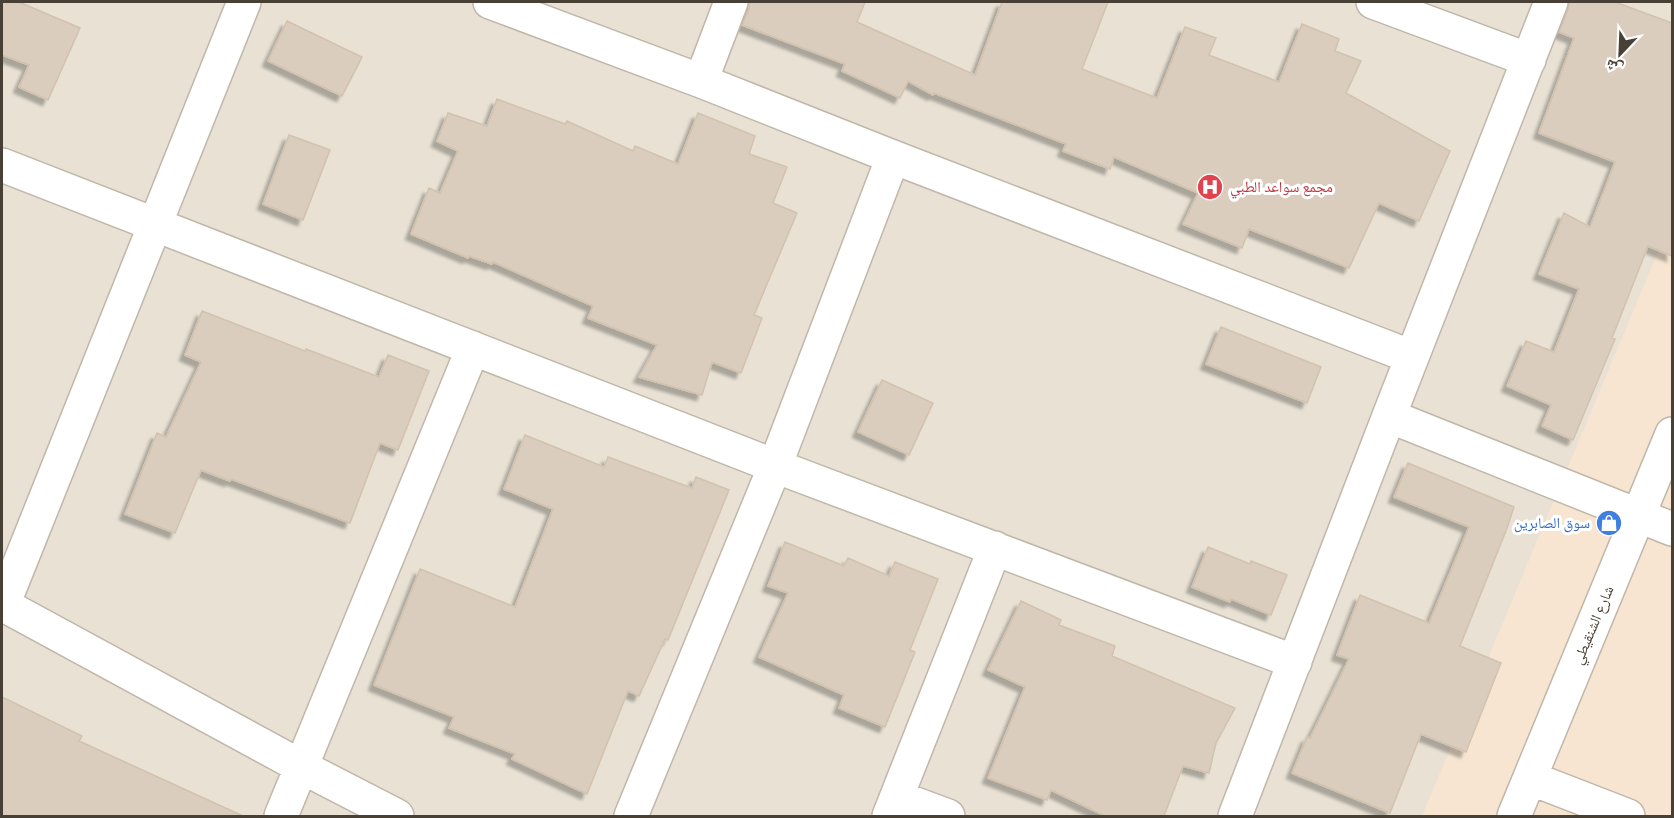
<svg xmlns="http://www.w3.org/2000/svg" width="1674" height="818" font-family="'Titillium Web','Noto Naskh Arabic',sans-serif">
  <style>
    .residential { fill: #e8e1d4 }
    .commercial { fill: #f7e5d1 }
    .building { fill: #dacdbe; stroke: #d2c2ae; stroke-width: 1.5; filter: url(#shadow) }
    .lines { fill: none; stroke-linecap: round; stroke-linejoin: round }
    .minor-casing { stroke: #c0b7a9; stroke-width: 36 }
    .minor { stroke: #fff; stroke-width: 33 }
    .labels { text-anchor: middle; stroke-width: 6; stroke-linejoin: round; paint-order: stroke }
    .health-label { font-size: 15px; fill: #be3a42; stroke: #fff; text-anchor: start }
    .shop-label { font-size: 15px; fill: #366cbe; stroke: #fff; text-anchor: end }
    .street-label { font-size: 15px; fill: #483f35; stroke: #fff }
  </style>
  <defs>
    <filter id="shadow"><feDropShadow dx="-5.5" dy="5.5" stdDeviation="1.5" flood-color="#0004"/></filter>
  </defs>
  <rect width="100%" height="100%" fill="#f4efe7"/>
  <!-- residential -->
  <path class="residential" d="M2,2H1672V816H2Z"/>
  <!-- commercial -->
  <path class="commercial" d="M1668,228L1672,230V816H1422Z"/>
  <!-- building -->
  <path class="building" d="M2,2H19L80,28L48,100L19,87L29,65L2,55Z
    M749,2H865L857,22L975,75L1002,2H1108L1082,69L1157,98L1185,27L1216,38L1209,55L1279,82L1302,24L1339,39L1335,51L1361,61L1346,93L1450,151L1419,221L1379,203L1349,268L1249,229L1242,248L1183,224L1198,193L1114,157L1110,169L1063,151L1066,144L934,93L933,95L908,81L900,98L842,71L845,64L742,25L749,9Z
    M1569,2H1615L1672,23V256L1648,246L1612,338L1615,339L1573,440L1542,426L1551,405L1507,386L1526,341L1554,352L1579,289L1539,274L1564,213L1590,227L1615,162L1539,133L1574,38L1559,32L1568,9Z
    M287,21L362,57L342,96L268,61Z
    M497,99L565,124L567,121L633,151L635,146L678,164L698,113L755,136L749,154L787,167L773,203L797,213L754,315L762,318L741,373L712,362L702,395L639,377L657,345L588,318L593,306L493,262L492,264L469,256L468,258L411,234L429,188L440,193L458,151L437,141L448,113L487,126Z
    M289,135L330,150L303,220L263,204Z
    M202,311L305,351L306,349L379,377L388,355L429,371L398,450L380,443L350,523L231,479L230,481L201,470L175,533L125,514L157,433L166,437L201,362L185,355Z
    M1221,327L1321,367L1307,403L1206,364Z
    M882,380L933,403L909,455L858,432Z
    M525,435L604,467L608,457L692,488L696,477L729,490L668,640L665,639L639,696L628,691L587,794L512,759L515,754L449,728L454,717L374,685L420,569L515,607L553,509L504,489Z
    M1408,463L1514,507L1507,528L1460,646L1501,663L1466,752L1421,734L1390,813L1292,773L1307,737L1310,738L1349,659L1337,655L1360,595L1429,623L1469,527L1394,497Z
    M785,542L844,566L848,558L889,576L895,562L938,579L910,650L915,652L885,727L839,708L844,695L759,657L788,593L768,586Z
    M1208,547L1250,564L1251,561L1287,575L1271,615L1231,599L1230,602L1192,587Z
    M1021,601L1061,620L1059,625L1115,646L1112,656L1235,708L1216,743L1209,773L1183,766L1164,816H1105L1051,790L1047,800L988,778L1025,687L988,670Z
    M2,697L82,736L79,741L243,816H2Z"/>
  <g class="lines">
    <!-- minor casing -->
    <g class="minor-casing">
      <path id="minor" d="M490,2L701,81L893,157L1412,357
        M1373,2L1529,60
        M701,81L731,2
        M2,165L775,466L1295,662
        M1389,416L1672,529
        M2,604L302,767L397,816
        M3,605L244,2
        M1530,778L1628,816
        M897,797L948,816
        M281,816L473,348
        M631,816L775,466L893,157
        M889,816L995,548
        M1235,816L1389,416L1551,2
        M1514,816L1672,434"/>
    </g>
    <!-- minor -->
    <use href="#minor" class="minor"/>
  </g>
  <!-- icons -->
  <defs>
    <g id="hospital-disc" transform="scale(1.35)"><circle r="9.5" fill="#e0444e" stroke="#fff"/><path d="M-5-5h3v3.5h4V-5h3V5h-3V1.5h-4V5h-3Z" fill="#fff"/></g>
    <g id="shop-disc" transform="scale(1.35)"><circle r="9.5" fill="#3f7fe0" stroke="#fff"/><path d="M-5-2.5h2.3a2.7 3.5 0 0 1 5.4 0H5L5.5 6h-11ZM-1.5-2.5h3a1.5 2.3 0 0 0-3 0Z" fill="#fff"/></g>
  </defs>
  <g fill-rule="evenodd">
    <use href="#hospital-disc" x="1210" y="187"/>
    <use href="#shop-disc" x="1609" y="523"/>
  </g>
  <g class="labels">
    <!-- health labels -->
    <g class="health-label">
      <text x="1230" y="192">مجمع سواعد الطبي</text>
    </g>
    <!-- shop labels -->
    <g class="shop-label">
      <text x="1590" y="528">سوق الصابرين</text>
    </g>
    <!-- street labels -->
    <g class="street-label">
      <text transform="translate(1593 625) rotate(-67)" y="5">شارع الشنقيطي</text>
    </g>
  </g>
  <!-- border -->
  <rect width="1674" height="818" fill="none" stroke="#483f35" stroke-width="6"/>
  <!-- north arrow -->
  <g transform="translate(1620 54) rotate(203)" stroke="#ffffff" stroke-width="4.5" paint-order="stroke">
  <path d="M0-4.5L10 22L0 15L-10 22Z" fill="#483f35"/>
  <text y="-9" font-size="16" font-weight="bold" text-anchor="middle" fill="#483f35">ش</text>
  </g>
</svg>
